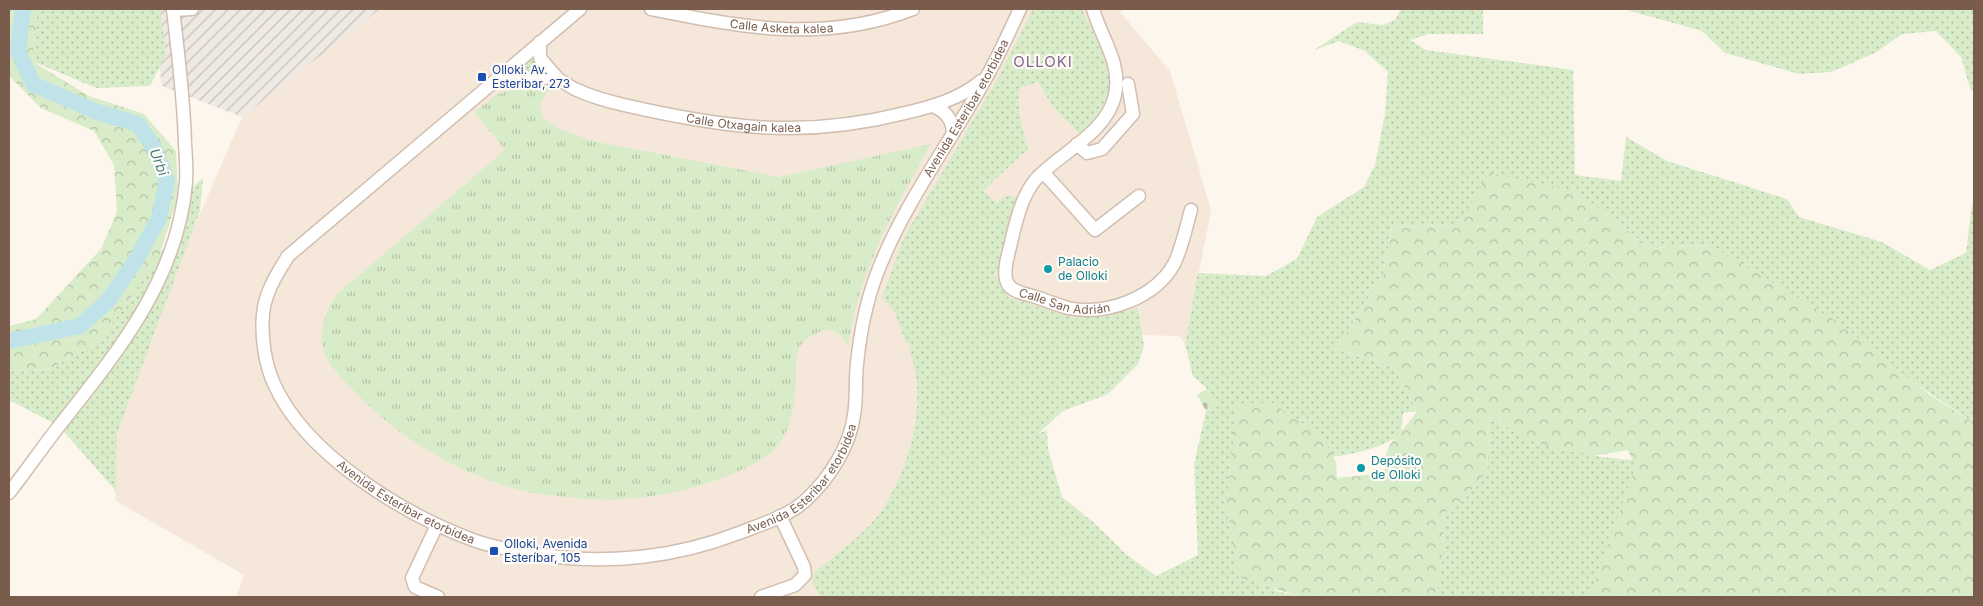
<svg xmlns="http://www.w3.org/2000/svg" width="1983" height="606" font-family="Inter,sans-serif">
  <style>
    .residential { fill: #f5e8da }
    .industrial { fill: url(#industrial-furrows) }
    .grass { fill: url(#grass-dots) }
    .forest { fill: url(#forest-crowns) }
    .cemetery { fill: url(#cemetery-stones) }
    .park { fill: url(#park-tufts) }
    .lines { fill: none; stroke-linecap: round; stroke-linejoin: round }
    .river { stroke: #bfe3e8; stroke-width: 16 }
    .minor-casing { stroke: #d1beb0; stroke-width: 15 }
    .minor { stroke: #fff; stroke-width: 12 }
    .transit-dot { fill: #1a4fb4; stroke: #fffaf3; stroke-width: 2 }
    .culture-dot { fill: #0f9aa8; stroke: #fffaf3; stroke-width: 2 }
    .labels { text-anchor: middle; stroke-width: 4.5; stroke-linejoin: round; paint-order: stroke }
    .street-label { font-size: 12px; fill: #7a5c4d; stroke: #fffaf3 }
    .transit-label { font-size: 12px; fill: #164399; stroke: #fffaf3; text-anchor: start }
    .culture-label { font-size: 12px; fill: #0d838f; stroke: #fffaf3; text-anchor: start }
    .water-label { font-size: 14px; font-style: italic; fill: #437c86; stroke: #fffaf3 }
    .quarter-label { font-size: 15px; letter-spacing: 1px; fill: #846695; stroke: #fffaf3 }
  </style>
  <defs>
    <pattern id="industrial-furrows" width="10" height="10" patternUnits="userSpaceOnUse" patternTransform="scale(1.25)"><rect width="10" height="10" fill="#efe9e4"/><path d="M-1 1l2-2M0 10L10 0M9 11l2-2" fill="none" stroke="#c7c0bb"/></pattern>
    <pattern id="grass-dots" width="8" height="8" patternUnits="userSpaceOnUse" patternTransform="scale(1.25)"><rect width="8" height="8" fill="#d8ecc9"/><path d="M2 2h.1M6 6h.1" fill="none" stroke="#b4c2a5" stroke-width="1.8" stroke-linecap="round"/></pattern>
    <pattern id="forest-crowns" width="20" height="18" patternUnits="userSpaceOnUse" patternTransform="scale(1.25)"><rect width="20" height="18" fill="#d8ecc9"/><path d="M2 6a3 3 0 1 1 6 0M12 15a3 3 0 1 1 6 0" fill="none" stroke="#b4c2a5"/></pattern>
    <pattern id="cemetery-stones" width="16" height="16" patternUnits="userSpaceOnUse" patternTransform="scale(1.25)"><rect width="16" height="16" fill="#d8ecc9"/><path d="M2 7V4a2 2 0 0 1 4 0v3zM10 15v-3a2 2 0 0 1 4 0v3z" fill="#b4c2a5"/></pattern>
    <pattern id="park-tufts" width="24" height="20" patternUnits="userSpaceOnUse" patternTransform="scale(1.25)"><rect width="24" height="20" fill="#d8ecc9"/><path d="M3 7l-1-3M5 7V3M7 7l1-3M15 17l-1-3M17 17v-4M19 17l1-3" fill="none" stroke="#b4c2a5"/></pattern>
  </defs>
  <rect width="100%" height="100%" fill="#fdf6ec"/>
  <!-- residential -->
  <path class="residential" d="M377,9H1127L1120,12L1170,71L1211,210L1185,344L1179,336L1000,331L879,597H236L244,575L116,501L108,426L242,117Z"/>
  <!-- industrial -->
  <path class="industrial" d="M151,9H380L242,117L162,86Z"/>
  <!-- grass -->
  <path class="grass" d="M38,9H160L166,55L150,86L96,88L32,61Z
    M1033,9H1082C1095,41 1124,76 1100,111C1095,119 1087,127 1080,134L1053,107L1038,82L1019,88C1017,110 1022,128 1028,149L983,191L997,203L1005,196L1017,197L1000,270L994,273L1008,297L1075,318L1103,316L1138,308L1144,346L1138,364L1108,394L1063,411L1038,434L1047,430L1048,449L1062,497L1092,521L1127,555L1156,576L1198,555L1194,464L1206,411L1217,405L1207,389L1193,376L1185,344L1198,273L1266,276L1297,259L1317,217L1364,187L1375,165L1385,114L1388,72L1365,51L1339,41L1314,50L1357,22L1382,25L1395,20L1401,9H1483V34H1429L1410,40L1426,50L1573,70L1575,175L1621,181L1626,137L1667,161L1787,199L1799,217L1882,242L1930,270L1966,253L1972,204L1974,203V423L1711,245L1650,248L1576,191L1459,225L1392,227L1383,276L1336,349L1394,367L1417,411L1403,413L1401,434C1362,463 1279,461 1231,464L1226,509L1231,528L1276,591L1301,597H820L813,583L814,573C838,553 867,533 884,507C907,471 919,428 917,386C916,371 911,356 908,341L906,343L895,313L882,297L904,237L998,78Z
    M1623,9H1974V90L1971,91L1961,57L1936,31L1902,34L1875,53L1831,72L1799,74L1725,53L1702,31Z
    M533,53L546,72L509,74Z
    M203,178L200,211L117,433L116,491L59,426L9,400V371L49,369L100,341L179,226L184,195Z
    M1490,417C1543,451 1577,454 1639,461L1590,597H1436L1444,546L1443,514L1463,500L1487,472Z"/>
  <!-- forest -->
  <path class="forest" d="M9,9H38L32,61L89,96L144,114L176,151L178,197L159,257L100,341L49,369L9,371V326L36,319L101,249L117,212L114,165L94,131L41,108L9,76Z
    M1489,173L1576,191L1650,248L1711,245L1839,323L1930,395L1974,423V597H1590L1635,467L1628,450L1593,456L1557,449L1528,440L1490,417L1487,472L1463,500L1443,514L1444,546L1436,597H1301L1238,577L1231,528L1226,509L1237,404L1271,402L1322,436L1336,462L1337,478L1385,473C1383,439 1400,438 1417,411L1394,367L1336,349L1383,276L1392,227L1459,225Z"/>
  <!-- cemetery -->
  <path class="cemetery" d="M1207,389L1217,405L1206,411L1197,395Z"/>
  <!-- park -->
  <path class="park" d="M523,85L560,88L547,93L540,104L543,118L557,128L592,141L779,177L931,144C895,208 858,272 848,347L840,334L826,329C816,333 804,338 799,348C795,356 796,370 796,378C794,417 789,448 750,466C696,492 637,504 577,498C555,496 532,494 510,487C450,469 397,436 354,391C343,380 330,367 324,352C317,332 326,312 336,295L505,150L474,112L496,95Z"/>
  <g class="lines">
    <!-- river -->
    <path class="river" d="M9,341L80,326L108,301L136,260L159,218L167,181L154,148L138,124L97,112L33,84L18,51L23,9"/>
    <!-- minor casing -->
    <g class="minor-casing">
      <g id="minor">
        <path id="s1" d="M580,9L288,256C277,274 265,292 263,314C261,337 265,364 274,384C306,455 403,514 473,540C495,548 520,552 543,555C609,565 677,557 739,533C762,524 790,516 808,498C830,477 850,446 854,415C857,398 855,381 857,364C860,334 866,303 876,276C904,201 955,137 992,67C1002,48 1011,28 1020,9"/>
        <path id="s2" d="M651,9C741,27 823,44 913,9"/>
        <path id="s3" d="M1093,9C1101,38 1122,63 1115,95C1107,133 1061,152 1036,179C1022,196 1017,218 1012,238C1010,250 1003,267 1006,279C1008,292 1026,294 1036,297C1047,301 1058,305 1068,308C1106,316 1155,298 1174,264C1182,248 1186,227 1191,210"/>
        <path d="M173,10L192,9"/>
        <path d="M540,42V58L559,80"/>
        <path id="s4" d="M493,83C514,79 535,75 557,79C563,81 570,87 577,90C592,97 607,101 624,105C724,128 803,139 905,113C931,107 960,99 981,81"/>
        <path d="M932,106C945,110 952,119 953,132"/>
        <path d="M1077,144L1087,153L1102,149L1133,114L1128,84"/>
        <path d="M1044,173L1095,230L1139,196"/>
        <path d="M9,493C26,471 42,448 59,426C117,353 178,279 186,182C187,170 186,157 185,144C184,99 178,54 173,9"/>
        <path d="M437,525L412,578L415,587L438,597"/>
        <path d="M761,597L795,585L805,575L804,567L780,516"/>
      </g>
    </g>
    <!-- minor -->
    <use href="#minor" class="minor"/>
  </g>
  <!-- markers -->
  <g class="transit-dot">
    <rect x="477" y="72" width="10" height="10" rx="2.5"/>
    <rect x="489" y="546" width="10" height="10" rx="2.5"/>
  </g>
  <g class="culture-dot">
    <circle cx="1048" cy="269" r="5"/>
    <circle cx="1361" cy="468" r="5"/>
  </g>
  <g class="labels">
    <!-- street labels -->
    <g class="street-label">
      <text dy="4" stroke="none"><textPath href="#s2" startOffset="132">Calle Asketa kalea</textPath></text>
      <text dy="4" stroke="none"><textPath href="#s1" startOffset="1554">Avenida Esteribar etorbidea</textPath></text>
      <text dy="4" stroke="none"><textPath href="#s4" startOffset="258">Calle Otxagain kalea</textPath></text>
      <text dy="4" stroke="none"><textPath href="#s3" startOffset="380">Calle San Adrián</textPath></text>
      <text dy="4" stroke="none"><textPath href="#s1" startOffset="1134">Avenida Esteribar etorbidea</textPath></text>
      <text dy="4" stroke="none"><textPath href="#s1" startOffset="699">Avenida Esteribar etorbidea</textPath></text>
    </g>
    <!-- transit labels -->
    <g class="transit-label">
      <text x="492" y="74">Olloki. Av.<tspan x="492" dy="14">Esteribar, 273</tspan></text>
      <text x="504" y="548">Olloki, Avenida<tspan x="504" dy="14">Esteríbar, 105</tspan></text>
    </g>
    <!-- culture labels -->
    <g class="culture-label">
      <text x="1058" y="266">Palacio<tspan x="1058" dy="14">de Olloki</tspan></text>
      <text x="1371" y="465">Depósito<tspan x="1371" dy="14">de Olloki</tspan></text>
    </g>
    <!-- water labels -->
    <g class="water-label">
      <text transform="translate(159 162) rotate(68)" y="5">Urbi</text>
    </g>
    <!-- quarter labels -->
    <g class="quarter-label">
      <text x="1043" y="67">OLLOKI</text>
    </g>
  </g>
  <!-- border -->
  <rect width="1983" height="606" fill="none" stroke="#7a5c4d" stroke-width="20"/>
</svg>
